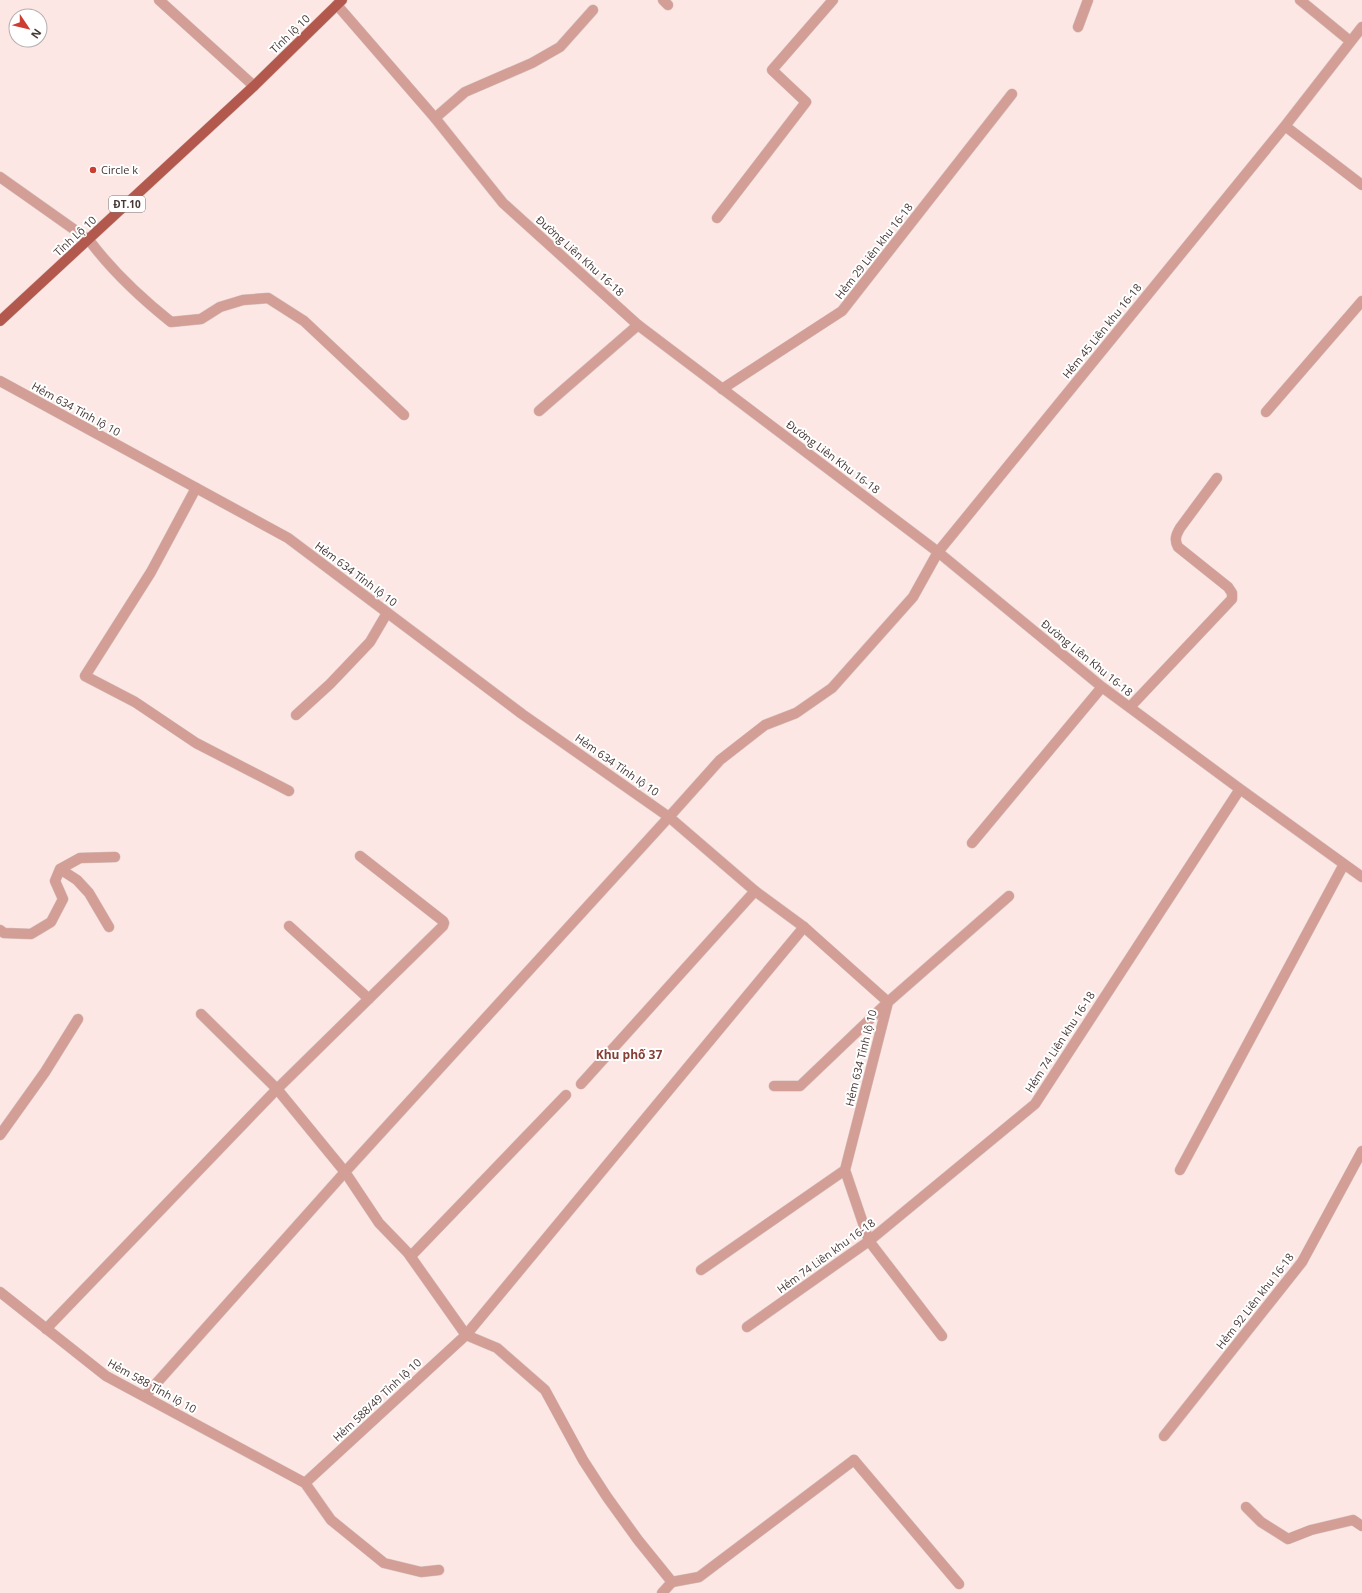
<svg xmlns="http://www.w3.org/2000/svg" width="1362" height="1593" font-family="'Open Sans',sans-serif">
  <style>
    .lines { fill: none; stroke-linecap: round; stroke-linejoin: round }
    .lane-casing { stroke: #d7c4c1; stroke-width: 11 }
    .street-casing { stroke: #d7c4c1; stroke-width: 11 }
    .primary-casing { stroke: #d7c4c1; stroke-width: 11 }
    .lane { stroke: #d29e95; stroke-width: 10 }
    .street { stroke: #d29e95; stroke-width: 10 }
    .primary { stroke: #b2584c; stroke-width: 10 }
    .poi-dot { fill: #cb3e31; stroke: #fff; stroke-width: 1.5 }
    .labels { text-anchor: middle; stroke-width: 4; stroke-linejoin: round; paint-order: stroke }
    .shield { fill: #fff; stroke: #7d7472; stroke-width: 1 }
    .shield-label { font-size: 10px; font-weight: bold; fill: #453836 }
    .street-label { font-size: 11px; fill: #453836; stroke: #fff }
    .poi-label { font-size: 11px; fill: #453836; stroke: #fff; text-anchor: start }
    .neighbourhood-label { font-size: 12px; font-weight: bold; fill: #863e35; stroke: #fff }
  </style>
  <rect width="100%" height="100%" fill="#fce7e4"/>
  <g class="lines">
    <!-- lane casing -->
    <g class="lane-casing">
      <path id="lane" d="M663,0L668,5
        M1078,27L1088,0
        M435,118L465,92L532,63L560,47L593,10
        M717,218L806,102L772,70L833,0
        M89,240C112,271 141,298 171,322L201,319L220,307L243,300L268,298L304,321L404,415
        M722,389L842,311L1012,94
        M539,411L638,325
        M1266,412L1362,301
        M196,488L151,572L85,676L135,702L196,743L289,791
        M1130,707L1232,599V593L1228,587L1178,547C1174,540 1176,535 1180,528L1217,478
        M296,715L330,684L370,642L387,613
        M60,869L77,880L89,893L109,927
        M289,926L369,999
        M0,930L4,933L31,934L51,922L63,899L55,881L60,869L80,858L115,857
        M581,1084L755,891
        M0,1135L45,1072L78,1019
        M411,1256L566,1095
        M46,1329L277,1089L443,926L444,923L443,921L360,856
        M466,1335L804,927
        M145,1396L345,1172L669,817
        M854,1460L959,1584
        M1246,1507L1261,1522L1288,1539L1311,1530L1353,1520L1362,1526
        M662,1593L672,1582"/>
    </g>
    <!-- street casing -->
    <g class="street-casing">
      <path id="street" d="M159,0L254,86
        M1300,0L1350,41
        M337,5L435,118L503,203L638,325L938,552L1102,687L1240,789L1362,877
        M1285,126L1362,185
        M0,177L89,240
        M0,381L288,538L522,714L669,817L755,891L804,927L888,1002L845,1170L869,1241L942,1336
        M669,817L720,760L765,725L796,713L832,688L913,597L938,552L1285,126L1362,27
        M972,843L1102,687
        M201,1014L277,1089L345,1172L379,1223L408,1253L466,1335L497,1348L545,1390L583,1460L607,1497L638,1540L672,1582L699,1577L854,1460
        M774,1086H800L888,1002L1009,896
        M1180,1170L1344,864
        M701,1270L845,1170
        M0,1292L106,1376L305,1483L331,1520L384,1563L421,1572L439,1570
        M747,1327L869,1241L1035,1104L1240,789
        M1164,1436L1302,1262L1362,1151
        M305,1483L466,1335"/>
    </g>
    <!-- primary casing -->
    <g class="primary-casing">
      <path id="primary" d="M0,321L254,86L342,0"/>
    </g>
    <!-- lane -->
    <use href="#lane" class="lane"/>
    <!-- street -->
    <use href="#street" class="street"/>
    <!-- primary -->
    <use href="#primary" class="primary"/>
  </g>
  <!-- markers -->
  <circle class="poi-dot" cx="93" cy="170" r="4"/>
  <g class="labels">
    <!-- shield labels -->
    <rect class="shield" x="109" y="196" width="36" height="16" rx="3"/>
    <g class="shield-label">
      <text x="127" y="208">ĐT.10</text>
    </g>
    <!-- street labels -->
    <g class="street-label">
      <text transform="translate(290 34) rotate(-44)" y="4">Tỉnh lộ 10</text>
      <text transform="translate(75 236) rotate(-43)" y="4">Tỉnh Lộ 10</text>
      <text transform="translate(874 251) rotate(-52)" y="4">Hẻm 29 Liên khu 16-18</text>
      <text transform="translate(580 256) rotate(42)" y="4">Đường Liên Khu 16-18</text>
      <text transform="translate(1102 331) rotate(-51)" y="4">Hẻm 45 Liên khu 16-18</text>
      <text transform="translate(76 409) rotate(29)" y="4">Hẻm 634 Tỉnh lộ 10</text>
      <text transform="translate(833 457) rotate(37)" y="4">Đường Liên Khu 16-18</text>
      <text transform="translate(356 574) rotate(37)" y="4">Hẻm 634 Tỉnh lộ 10</text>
      <text transform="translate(1087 658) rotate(39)" y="4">Đường Liên Khu 16-18</text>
      <text transform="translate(617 765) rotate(35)" y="4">Hẻm 634 Tỉnh lộ 10</text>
      <text transform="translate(1060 1042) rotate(-57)" y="4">Hẻm 74 Liên khu 16-18</text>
      <text transform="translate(861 1058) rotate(-76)" y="4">Hẻm 634 Tỉnh lộ 10</text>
      <text transform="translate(826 1256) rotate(-36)" y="4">Hẻm 74 Liên khu 16-18</text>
      <text transform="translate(1255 1301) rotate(-52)" y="4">Hẻm 92 Liên khu 16-18</text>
      <text transform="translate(152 1386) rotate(29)" y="4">Hẻm 588 Tỉnh lộ 10</text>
      <text transform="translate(377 1400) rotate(-43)" y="4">Hẻm 588/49 Tỉnh lộ 10</text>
    </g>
    <!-- poi labels -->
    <g class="poi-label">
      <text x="101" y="174">Circle k</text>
    </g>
    <!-- neighbourhood labels -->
    <g class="neighbourhood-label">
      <text x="629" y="1059">Khu phố 37</text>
    </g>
  </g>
  <!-- north arrow -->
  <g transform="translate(28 28) rotate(125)"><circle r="19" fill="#ffffff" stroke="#b5afaf"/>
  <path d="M0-3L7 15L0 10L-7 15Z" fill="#cb3e31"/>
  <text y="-6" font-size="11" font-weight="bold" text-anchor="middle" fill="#453836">N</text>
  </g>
</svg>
